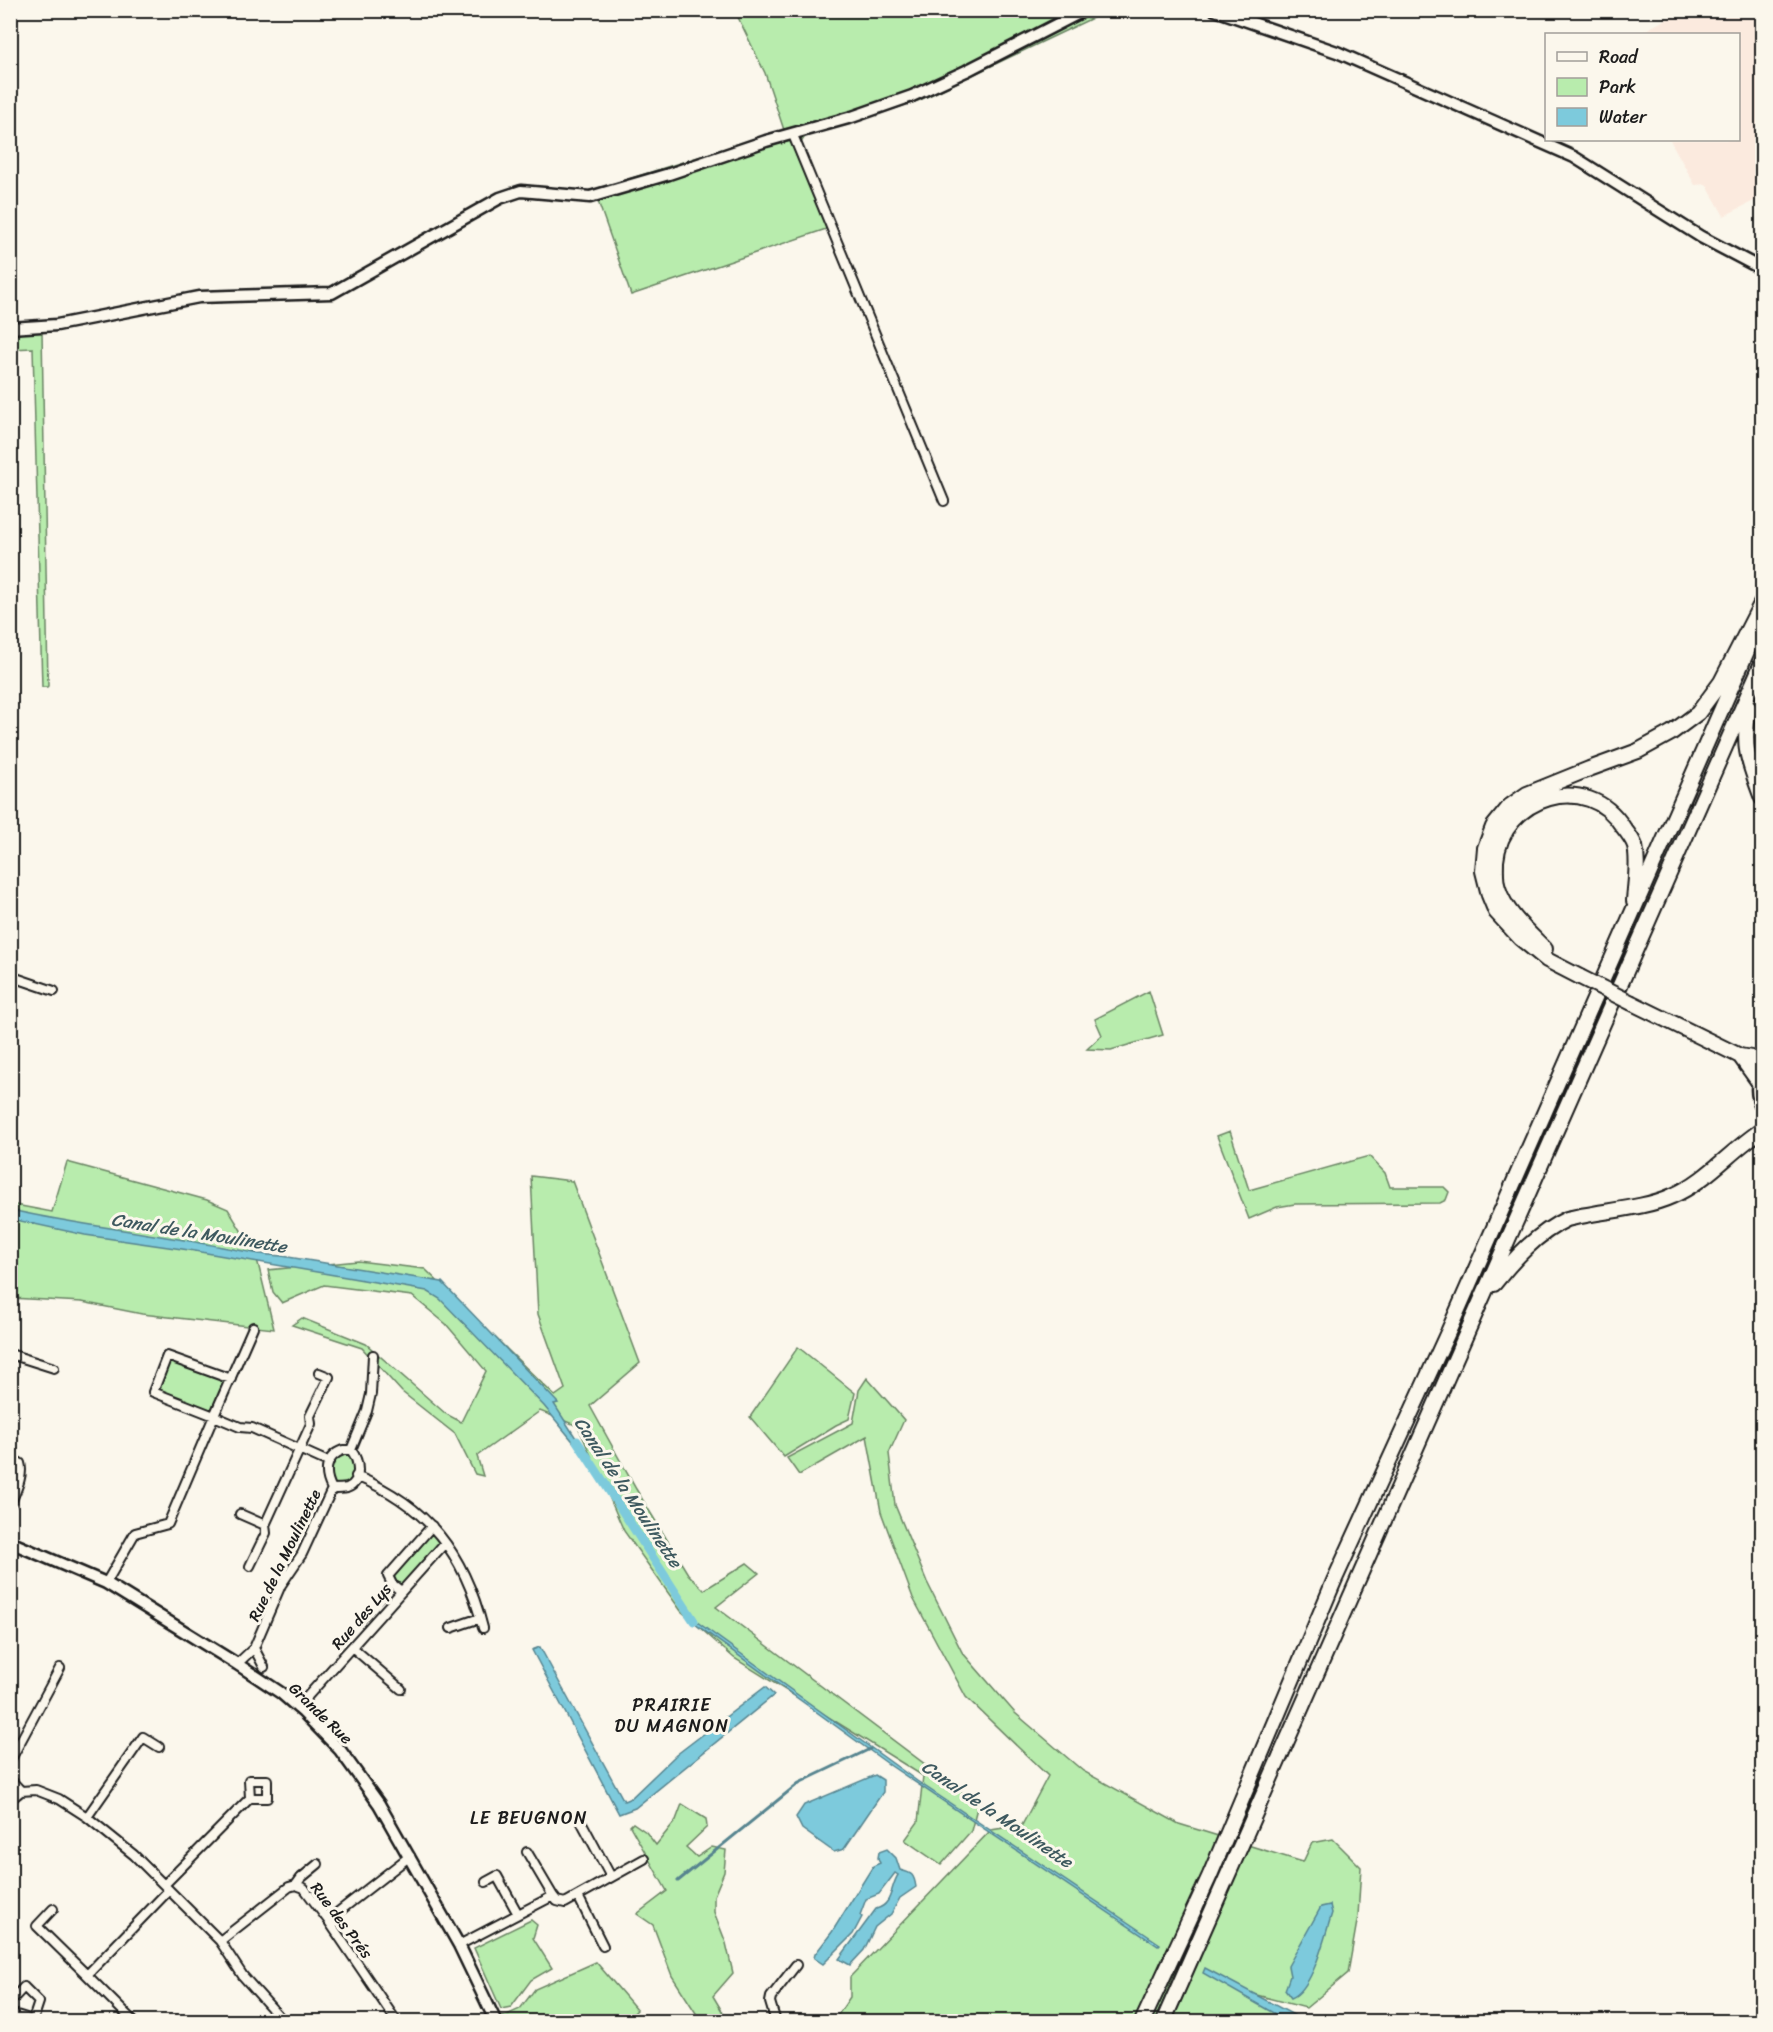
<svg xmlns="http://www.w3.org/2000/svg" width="1773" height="2032" font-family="Sriracha,sans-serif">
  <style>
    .built { fill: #fbeade }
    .green { fill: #b8ecad; stroke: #6a8464; stroke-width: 1.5 }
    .water { fill: #7dcadc; stroke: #56848f; stroke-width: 1.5 }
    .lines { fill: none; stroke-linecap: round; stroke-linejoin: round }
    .stream { stroke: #56848f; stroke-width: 3 }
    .canal { stroke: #7dcadc; stroke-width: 9 }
    .street-casing { stroke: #1c1c1c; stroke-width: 12 }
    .secondary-casing { stroke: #1c1c1c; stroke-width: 15 }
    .highway-casing { stroke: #1c1c1c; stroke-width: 18 }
    .street { stroke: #fbf7ec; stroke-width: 8 }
    .secondary { stroke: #fbf7ec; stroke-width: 10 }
    .highway { stroke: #fbf7ec; stroke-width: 14 }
    .highway-bridge-casing { stroke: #1c1c1c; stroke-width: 18; stroke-linecap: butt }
    .highway-bridge { stroke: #fbf7ec; stroke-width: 14 }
    .labels { text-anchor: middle; stroke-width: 6; stroke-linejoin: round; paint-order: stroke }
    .street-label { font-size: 16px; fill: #1c1c1c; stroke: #fbf7ec }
    .water-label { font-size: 18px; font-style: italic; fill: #3e595f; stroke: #fbf7ec }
    .neighbourhood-label { font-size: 18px; letter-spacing: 1.5px; fill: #1c1c1c; stroke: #fbf7ec }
  </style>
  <rect width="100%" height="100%" fill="#fbf7ec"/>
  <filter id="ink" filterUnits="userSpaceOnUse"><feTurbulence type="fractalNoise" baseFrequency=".0167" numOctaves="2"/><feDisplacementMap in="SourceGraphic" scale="12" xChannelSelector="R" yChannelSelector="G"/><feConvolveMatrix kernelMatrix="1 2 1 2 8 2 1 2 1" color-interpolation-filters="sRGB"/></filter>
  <g filter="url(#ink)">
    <!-- built -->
    <path class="built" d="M1682,11H1762V197L1724,216L1706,184L1695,185L1670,140H1738V34H1638Z"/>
    <!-- green -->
    <path class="green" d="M735,11H1107L920,100L855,122L806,135L800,144L835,226L631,295L599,204L591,191L784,130L765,73Z
      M42,331L48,686L47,687H42L33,348L11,349V334Z
      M1149,991L1163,1035L1111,1050L1087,1049L1102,1035L1095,1019Z
      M1230,1131L1249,1190L1369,1156L1385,1173L1390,1187H1444L1449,1192L1446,1200L1440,1203L1295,1204L1277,1207L1249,1219L1217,1136Z
      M67,1162L207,1200L228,1209L256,1255L274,1329L142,1314L82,1302L11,1298L10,1204L52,1212Z
      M531,1176L572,1181L640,1363L590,1406L636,1489L688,1574L704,1590L747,1563L759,1573L716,1607L978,1804L971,1831L941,1865L905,1840L918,1822L923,1776L734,1658L681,1611L624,1531L578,1426L540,1411L477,1456L483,1476L475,1474L455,1434L402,1392L362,1348L292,1325L302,1318L366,1344L446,1414L461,1422L486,1371L446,1324L412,1296L324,1285L282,1303L273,1292L268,1270L358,1261L425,1269L555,1396L565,1389L538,1314Z
      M798,1347L855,1393L849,1419L836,1425L784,1457L750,1417Z
      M167,1356L231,1379L214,1416L153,1392Z
      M867,1378L904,1420L889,1453L895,1505L927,1582L962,1652L1015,1713L1083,1771L1179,1824L1303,1862L1312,1843L1333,1839L1361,1867L1358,1916L1348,1973L1306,2008L1249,1993L1304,2021H834L850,1997V1977L991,1830L1022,1825L1048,1776L966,1697L913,1598L881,1512L867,1436L799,1475L787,1458L853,1423L859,1390Z
      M343,1450L356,1457L352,1485L332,1489L326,1466Z
      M432,1526L445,1543L401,1591L392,1584V1569Z
      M682,1804L706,1819L707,1827L686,1847L697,1857L712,1847L726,1850L724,1872L714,1896V1912L726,1943L733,1973L713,1996L728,2021H701L672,1976L653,1925L637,1914L667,1891L630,1826L633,1823L646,1832L656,1845L676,1820Z
      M531,1920L537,1925L533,1938L552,1968L531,1980L511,2007L501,2009L474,1948Z
      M596,1962L637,2010L626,2021L502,2022L500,2018L520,2009L535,1989Z"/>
    <!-- water -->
    <path class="water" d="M11,1210C73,1224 137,1231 200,1243C228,1247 253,1255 282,1256L442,1282L558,1403L554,1404L583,1449L693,1619L917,1781L1160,1944L1158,1946L891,1766L691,1621L580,1450L544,1406L440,1299L427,1291L189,1250L85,1235L11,1219Z
      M540,1647L624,1801L631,1798L676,1755L765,1687L774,1695L635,1808L619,1814L532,1650Z
      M875,1775L883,1780V1792L844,1849L834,1852L802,1829L796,1817L804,1805Z
      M887,1849L896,1858L900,1870C912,1873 914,1874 916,1887L900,1898L891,1914L875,1927L864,1950L850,1965L839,1959L876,1909C893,1905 890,1887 898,1875L895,1873L879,1894L866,1899L860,1915L862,1917L853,1934L823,1964L814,1958L815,1954L832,1932L873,1866L880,1863L878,1858L879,1852Z
      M1330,1905L1332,1913C1325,1935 1313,1990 1291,1998L1285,1990L1290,1976L1288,1966L1321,1907Z
      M1205,1968L1305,2021H1291L1275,2014L1203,1973Z"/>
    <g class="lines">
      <!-- stream -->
      <path class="stream" d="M678,1881L799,1783L870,1749"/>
      <!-- canal -->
      <path class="canal" d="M577,1441L694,1621"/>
      <!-- street casing -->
      <g class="street-casing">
        <path id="street" d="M793,135L944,501
          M10,976L54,991
          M10,992V996
          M10,1354L54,1368
          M231,1379L167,1356L153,1392L214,1416L253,1327
          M343,1450H351C359,1460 363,1482 347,1488C342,1489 337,1489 332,1489C324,1474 324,1457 343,1450Z
          M351,1450L367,1411L371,1394L373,1355
          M10,1458L20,1463C24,1476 15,1492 10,1505
          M356,1476C428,1506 464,1553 483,1628
          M240,1514L265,1525
          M250,1566L266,1533L265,1525L311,1424L310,1416L329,1377L319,1373
          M106,1583L135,1533L168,1524L214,1416L240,1427L252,1428L328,1462
          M401,1591L392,1584L388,1576L432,1526
          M451,1628L480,1618
          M352,1647L401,1689
          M237,1664L254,1648
          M264,1667L254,1648L281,1585L302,1554L332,1489
          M297,1708L445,1543
          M10,1761L60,1668
          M10,1779L21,1791L36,1790L59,1799L87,1817L134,1855L220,1941L243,1976L284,2022
          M10,1800L21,1791
          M87,1817L143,1737L159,1747
          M582,1823L611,1877
          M527,1852L553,1896
          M486,1882L497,1876L518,1914
          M164,1885L250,1798H267V1780H249L250,1798
          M296,1885L301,1878L318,1864
          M578,1896L603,1946
          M53,1909L37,1926L87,1975L169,1890
          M328,1920L410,1856
          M220,1941L289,1887L296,1885L304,1888L328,1920L397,2022
          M459,1945L553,1896L557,1901L565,1903L644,1859
          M87,1975L134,2022
          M10,2002L24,1987L39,2002L33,2020L10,2013
          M174,2022L176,2020
          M776,2022L770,2002L771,1997L796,1965"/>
      </g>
      <!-- secondary casing -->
      <g class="secondary-casing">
        <path id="secondary" d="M1215,10L1337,52L1574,157L1701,237L1762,269
          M10,328L57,325L199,297L332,293L500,198L521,191L590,197L669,174L766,141L852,117L912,96L966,71L1085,10
          M1762,1069C1756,1082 1755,1095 1762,1108
          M10,1542L106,1583L237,1664L281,1693L303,1712L340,1750L379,1804L459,1945L496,2022"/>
      </g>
      <!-- highway casing -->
      <g class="highway-casing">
        <path id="highway" d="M1749,708C1742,748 1748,760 1762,798
          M1545,949C1528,932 1505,912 1498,888C1495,879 1496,870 1496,861C1502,796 1588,770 1623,827C1627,832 1633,840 1635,846C1639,863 1635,884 1634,901
          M1580,977L1547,960L1520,938L1496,912L1489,895L1483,871L1485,848L1493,827L1510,806L1527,794L1589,769L1638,751L1671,733L1698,713L1721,682L1762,602
          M1632,1003L1740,1056L1762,1060
          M1740,1056L1758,1081
          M1494,1284C1514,1259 1537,1233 1567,1219C1598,1211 1644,1209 1672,1196C1707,1181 1731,1150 1762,1130
          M1142,2022L1210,1875L1334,1581L1449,1330L1762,617
          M1163,2022L1762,663"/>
      </g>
      <!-- street -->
      <use href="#street" class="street"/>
      <!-- secondary -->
      <use href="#secondary" class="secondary"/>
      <!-- highway -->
      <use href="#highway" class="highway"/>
      <!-- highway-bridge casing -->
      <g class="highway-bridge-casing">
        <path id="highway-bridge" d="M1580,977L1632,1003"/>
      </g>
      <!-- highway-bridge -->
      <use href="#highway-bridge" class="highway-bridge"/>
    </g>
  </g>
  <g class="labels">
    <!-- street labels -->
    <g class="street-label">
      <text transform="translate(284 1555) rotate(-64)" y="6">Rue de la Moulinette</text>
      <text transform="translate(361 1616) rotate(-49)" y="6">Rue des Lys</text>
      <text transform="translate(321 1713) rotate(44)" y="6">Grande Rue</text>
      <text transform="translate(342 1920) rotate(53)" y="6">Rue des Prés</text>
    </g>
    <!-- water labels -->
    <g class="water-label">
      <text transform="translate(199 1233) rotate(9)" y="6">Canal de la Moulinette</text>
      <text transform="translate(628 1492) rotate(56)" y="6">Canal de la Moulinette</text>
      <text transform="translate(997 1814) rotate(34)" y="6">Canal de la Moulinette</text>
    </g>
    <!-- neighbourhood labels -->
    <g class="neighbourhood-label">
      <text x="672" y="1711">PRAIRIE<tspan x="672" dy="21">DU MAGNON</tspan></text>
      <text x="529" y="1824">LE BEUGNON</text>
    </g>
  </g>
  <!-- margin -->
  <rect width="1773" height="2032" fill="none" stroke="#fbf7ec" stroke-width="36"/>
  <rect x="18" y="18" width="1737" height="1996" fill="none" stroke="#1c1c1c" stroke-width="2" filter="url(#ink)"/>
  <!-- legend -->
  <rect x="1545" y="33" width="195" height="108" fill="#fbf7ec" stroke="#a29f99" stroke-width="1.5"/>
  <rect x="1557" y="52" width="30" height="9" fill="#fbf7ec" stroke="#a29f99" stroke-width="1.5"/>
  <text x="1599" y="63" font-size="18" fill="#1c1c1c">Road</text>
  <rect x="1557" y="78" width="30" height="18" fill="#b8ecad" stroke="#a29f99" stroke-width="1.5"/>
  <text x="1599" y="93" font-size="18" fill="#1c1c1c">Park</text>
  <rect x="1557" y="108" width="30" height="18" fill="#7dcadc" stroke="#a29f99" stroke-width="1.5"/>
  <text x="1599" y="123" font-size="18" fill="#1c1c1c">Water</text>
</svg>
